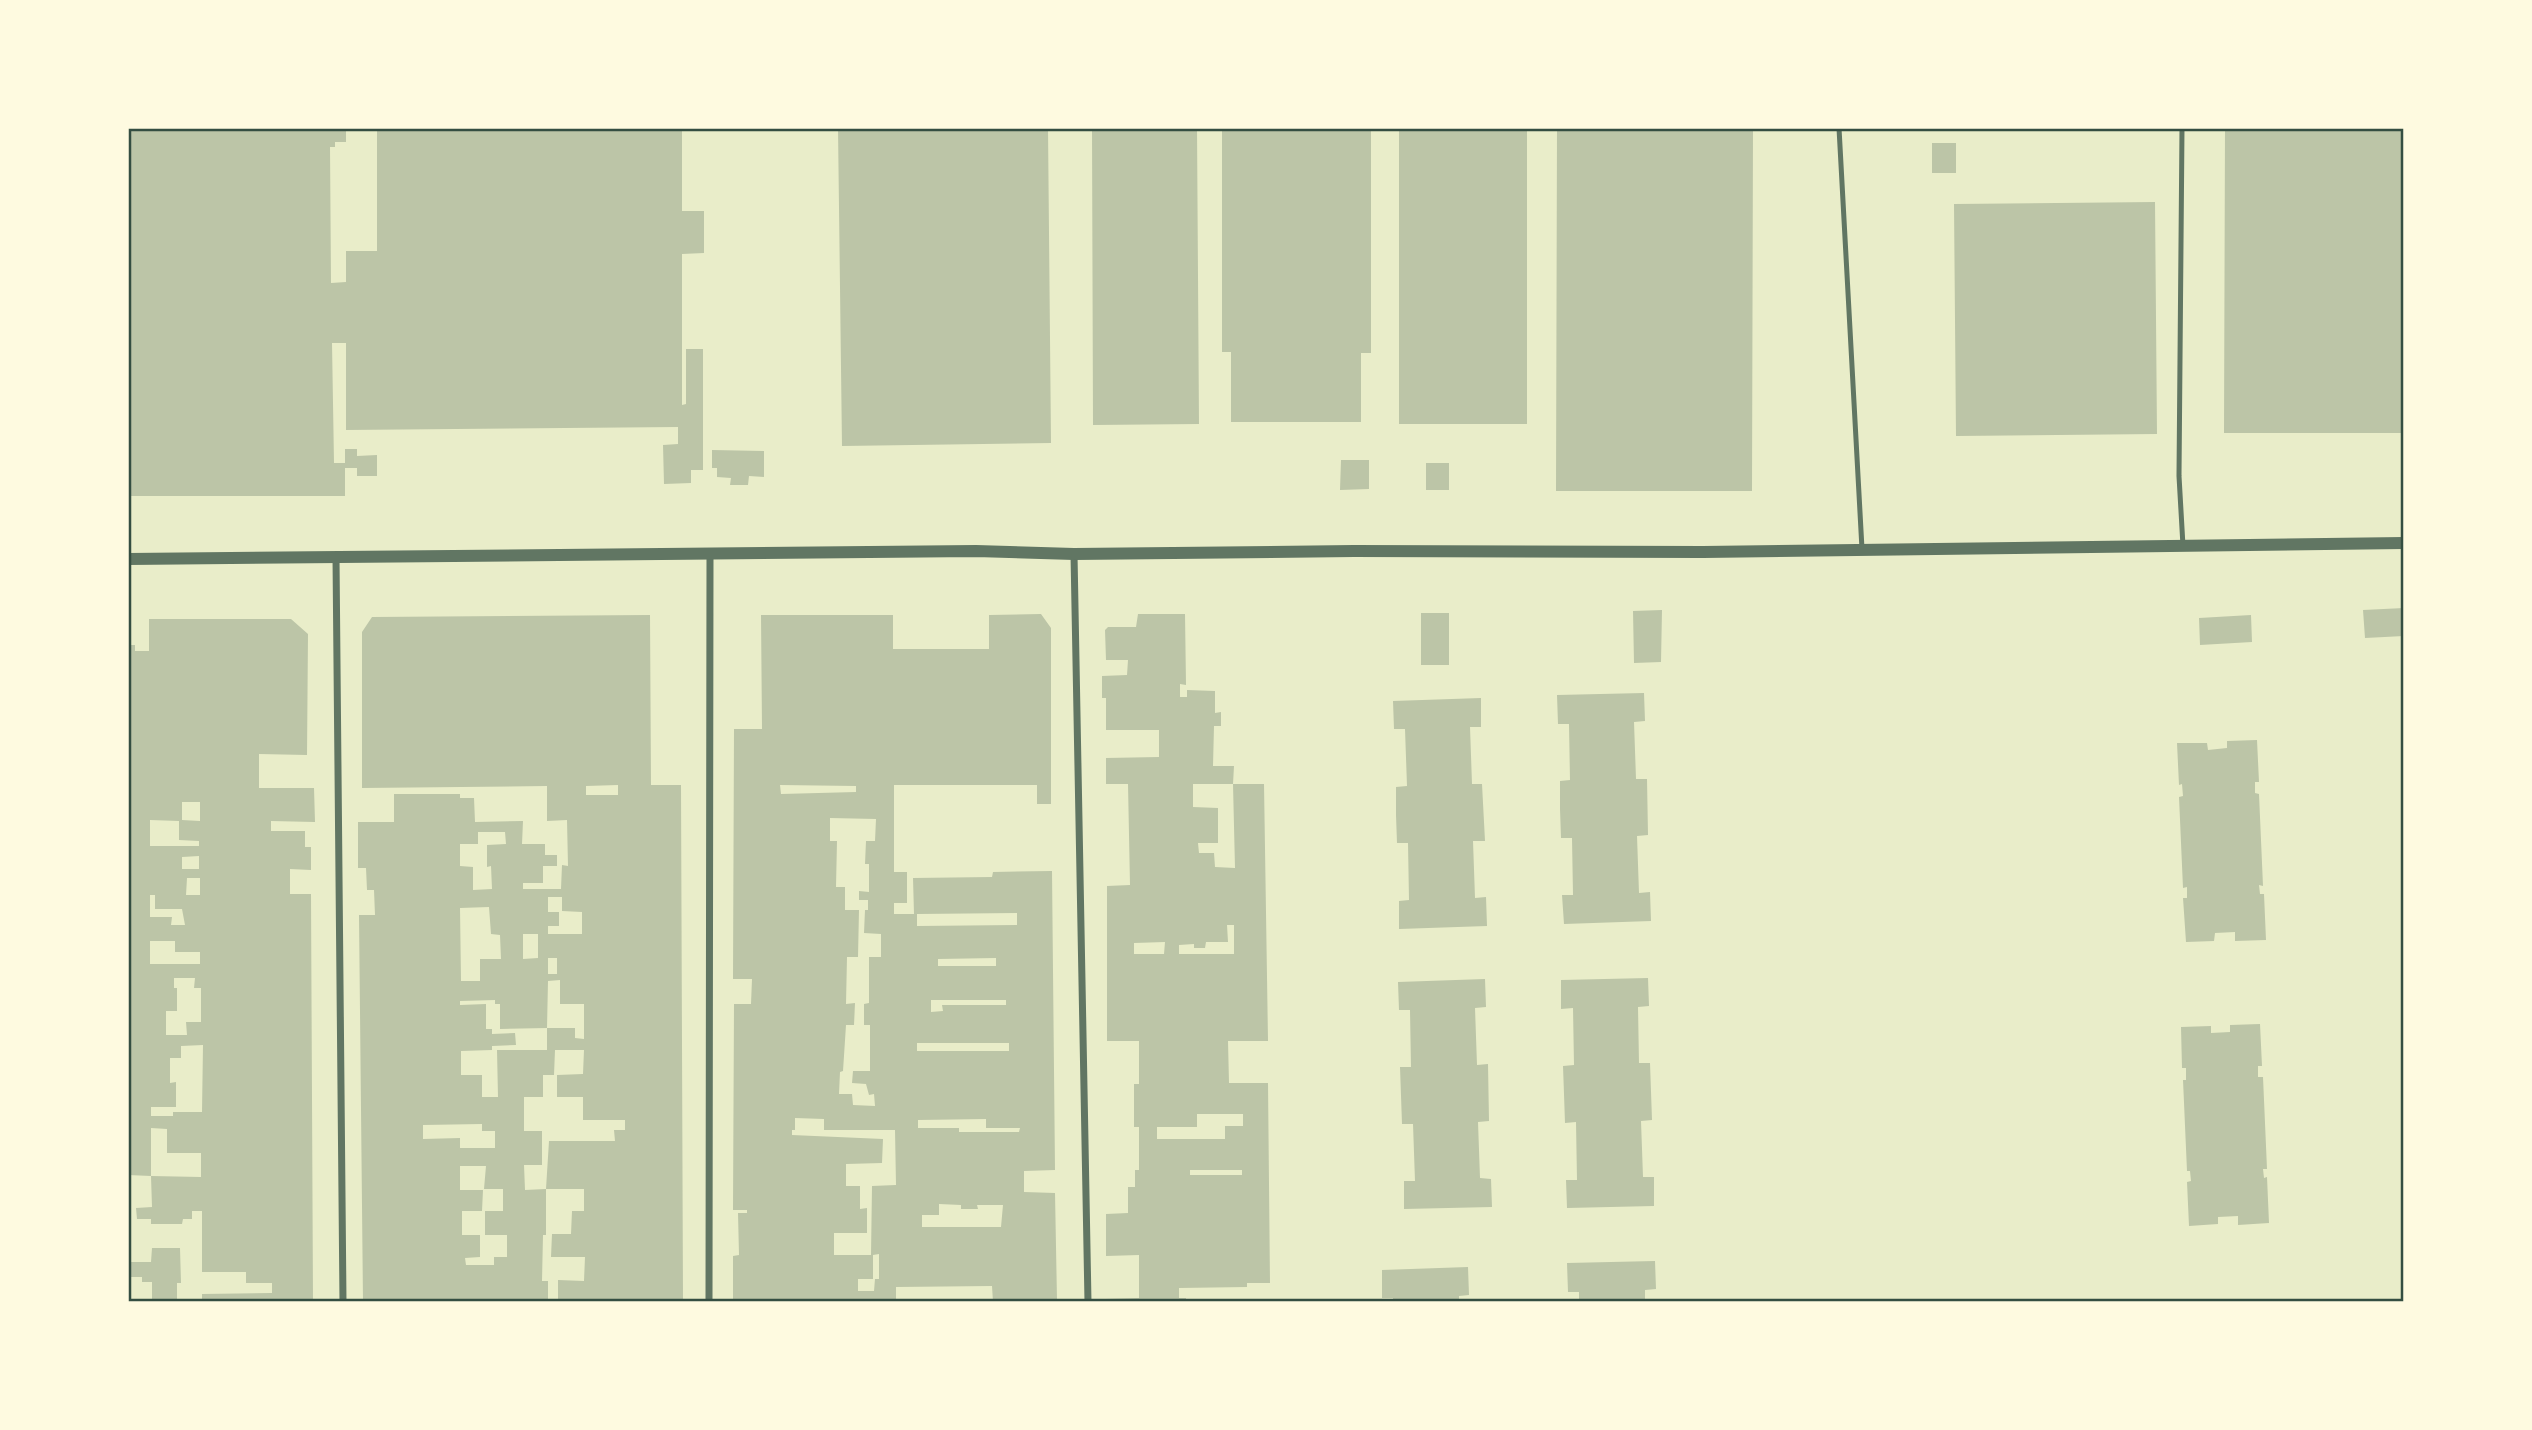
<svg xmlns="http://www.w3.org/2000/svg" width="2532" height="1430" font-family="'PT Sans',sans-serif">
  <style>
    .building { fill: #bcc5a7; fill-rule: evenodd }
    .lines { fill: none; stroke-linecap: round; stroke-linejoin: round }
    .service { stroke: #617663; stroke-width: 5 }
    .minor { stroke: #617663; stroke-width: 7 }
    .tertiary { stroke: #617663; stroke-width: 12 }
    .neatline { fill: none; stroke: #344e41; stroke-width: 2.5 }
  </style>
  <rect width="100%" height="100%" fill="#e9edc9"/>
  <!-- building -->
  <path class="building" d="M128,128H346V142H335V147H330L331,283L346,282V251H377V128H682V211H704V253L682,254V405L686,404V349H703V470H691V483L664,484L663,445L678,444V427L346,430V343H332L334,463H345V449H357V456L377,455V476H357V468H345V496H128Z
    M838,128H1048L1051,443L842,446Z
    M1092,128H1197L1199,424L1093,425Z
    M1222,128H1371V353H1361V422H1231V352H1222Z
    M1399,128H1527V424H1399Z
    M1557,128H1753L1752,491H1556Z
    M2225,128H2404V433H2224Z
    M1932,143H1956V173H1932Z
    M2155,202L2157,434L1956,436L1954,204Z
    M712,450L764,451V477L749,476L748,485H730L731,478L717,477V468H712Z
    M1341,460H1369V489L1340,490Z
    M1426,463H1449V490H1426Z
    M2404,608V636L2365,638L2363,610Z
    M1662,610L1661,662L1634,663L1633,611Z
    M1421,613H1449V665H1421Z
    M1041,614L1051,628V804H1037V785H894V872H907V903H894V914H914L913,878L992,877L993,872L1052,871L1055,1170L1024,1171V1192L1055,1193L1057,1300L1051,1302H993L992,1286L896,1287V1302H733V1256L739,1255L738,1213H747V1210H733L734,1004H751L752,979H733L734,729H762L761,615H893V649H989V615ZM780,785L856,786V792L781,794ZM830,818L876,819L875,841H866L865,864H869V892L859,891V900H868V910H865L864,933L881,934V957H869V1003L864,1004V1025H870V1071H853L852,1083L866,1084L869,1095L874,1094L875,1106L853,1105L852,1094H839L840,1072L843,1071L846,1025H854L855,1003L846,1004L847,957H858L859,910H845V887H836L837,841H830ZM1017,913V925L917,926V914ZM996,958V966H938V959ZM931,1000H1006V1005H942L943,1011L931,1012ZM917,1043H1009V1051H917ZM795,1118L824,1119V1130H895L896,1185L872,1186L871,1255H834V1233H867V1208L860,1209V1186H846V1164L882,1163L883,1139L792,1135V1130H795ZM986,1119V1128H1020L1019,1132H959V1128H918V1120ZM939,1204L961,1205V1209H978L977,1205H1003L1001,1227H922V1215H939ZM879,1254V1279H875L874,1291H858V1279H873V1255Z
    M1138,614H1185L1186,685L1180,684V697H1187V690L1215,691V713L1221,712V726H1214L1213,766H1234L1233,784H1193V807L1218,808V843H1198L1199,853H1214L1215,867L1235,868L1233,784H1264L1268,1041H1228L1229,1083H1268L1270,1283H1247V1287L1179,1288V1298H1186V1302H1105V1299L1139,1298V1255L1106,1256V1214L1128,1213V1187H1135V1170H1139V1127H1134V1084H1139V1041H1107V886L1130,885L1128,784H1106V758L1159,757V730H1106V698H1102V676L1127,675L1128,660H1106L1105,630L1108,627H1136ZM1227,925H1234V954H1179V945L1194,944V948H1205L1206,942H1228ZM1165,942L1164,954H1134V943ZM1197,1114H1243V1126H1225V1139H1157V1127H1197ZM1190,1170H1242V1175H1190Z
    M650,615L651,785H681L683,1302H558V1280L584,1281L585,1257H551L552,1234H571L572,1211H584V1189H546L549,1141H615L614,1130H625V1120H583V1097H557V1075L583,1074L584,1050H555L554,1075H543V1097H524V1131H542V1165H524L525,1190L546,1189V1235H543L542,1281H548V1302H493V1300H465V1302H363L359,915H375L374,890H367L366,868H358V822H394V794H460V798H474L475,822L523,821L522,844H545V855H557V866H543V883H523V889H561L562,865L568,866L567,820L547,821V786L362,788V632L372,617ZM618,785V795H586V786ZM478,832H505L506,844L487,845V867L491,866L492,889L473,890V867L460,866V844H478ZM548,897H562V911L582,912V934H548V926H559V912H548ZM489,907L491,934L500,935L501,959H480V981H461L460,908ZM523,934H538V958L523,959ZM548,958H557V974H548ZM560,980V1004H584V1039L575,1038V1028H547L548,981ZM495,1000V1004H500V1029L547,1028V1050H497L498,1097H482V1075H461V1051L492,1050V1046L516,1045L515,1033L492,1034V1029H486V1004L460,1005V1001ZM482,1124V1131H495V1148H460V1138L423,1139V1125ZM460,1166H486L484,1189H503V1211H485V1235H507V1257H494V1265H466L465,1258L480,1257V1235H462V1211H482L483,1190H460Z
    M2251,615L2252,642L2200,645L2199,618Z
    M149,619H291L308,634L307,755L259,754V788H314L315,822L271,821V831H305V847H311V870L290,869V894H311L313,1302H202V1294L272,1293V1283H246V1272H202V1211H192V1219H183L182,1224H151V1219H137L136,1208L152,1207L151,1176L201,1177V1153H167V1129L151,1128V1176L128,1175V645H135V651H149ZM182,802H200V821L182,820ZM150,820L179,821V840L199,841V846H150ZM199,856V869H182V857ZM187,878H200V895H186ZM150,895H155V909H182L185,925H171L172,917H150ZM150,941H175V952H200V964H150ZM174,978H195L194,988H201V1022H186L187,1035H166V1011H177V988H174ZM203,1045L202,1112H173V1116H151V1107H176V1082L170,1083V1058H181V1046Z
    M1644,693L1645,721L1634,722L1636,779H1647L1648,835L1637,836L1639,893L1650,892L1651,921L1564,924L1562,895H1573L1572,838H1561L1560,809V781L1570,780L1569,724H1558L1557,695Z
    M1481,698V727H1470L1472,784H1482L1485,841H1473L1475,898L1486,897L1487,926L1399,929V901L1409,900L1408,843H1397L1396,815V787L1407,786L1405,729H1394L1393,701Z
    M2257,740L2259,782H2255V793L2259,794L2263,886L2259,885L2260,894H2264L2266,940L2235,941V932L2215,933L2214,941L2186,942L2183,898H2187V887L2183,888L2179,797L2183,796L2182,784L2179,785L2177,743H2207L2208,750L2227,748V741Z
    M1648,978L1649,1006L1638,1007L1639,1063H1650L1652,1120L1641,1121L1643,1177H1654V1206L1567,1208L1566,1180H1577L1576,1122L1565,1123L1564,1094L1563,1066L1574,1065L1573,1008L1561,1009V980Z
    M1485,979L1486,1007L1475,1008L1477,1065L1488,1064L1489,1121L1478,1122L1480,1178L1491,1179L1492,1207L1404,1209V1181H1415L1413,1124H1402L1400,1067H1411L1410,1010H1399L1398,982Z
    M2260,1024L2262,1066H2258V1077H2263L2267,1169H2263L2264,1178L2267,1177L2269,1223L2238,1225V1216L2218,1217V1224L2189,1226L2187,1182L2191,1181L2190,1171H2187L2183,1080H2186V1068H2182L2181,1027L2211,1026V1033L2230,1032V1025Z
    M152,1248H180L181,1283H177V1302H152V1282H142V1277H128V1262H151Z
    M1655,1261L1656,1289L1645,1290V1302H1579V1292H1568L1567,1263Z
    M1468,1267L1469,1295L1459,1296V1302H1393V1298H1382V1270Z"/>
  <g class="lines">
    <!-- service -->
    <path class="service" d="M1839,128L1862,549
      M2182,128L2179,476L2183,546"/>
    <!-- minor -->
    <path class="minor" d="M1074,554L1088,1302
      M336,557L343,1302
      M709,1302L710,554"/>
    <!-- tertiary -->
    <path class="tertiary" d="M128,559L976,551L1074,554L1354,551L1703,552L2404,543"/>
  </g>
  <!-- border -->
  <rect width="2532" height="1430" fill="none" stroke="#fefae0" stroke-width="259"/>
  <rect x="130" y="130" width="2272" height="1170" class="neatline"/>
</svg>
